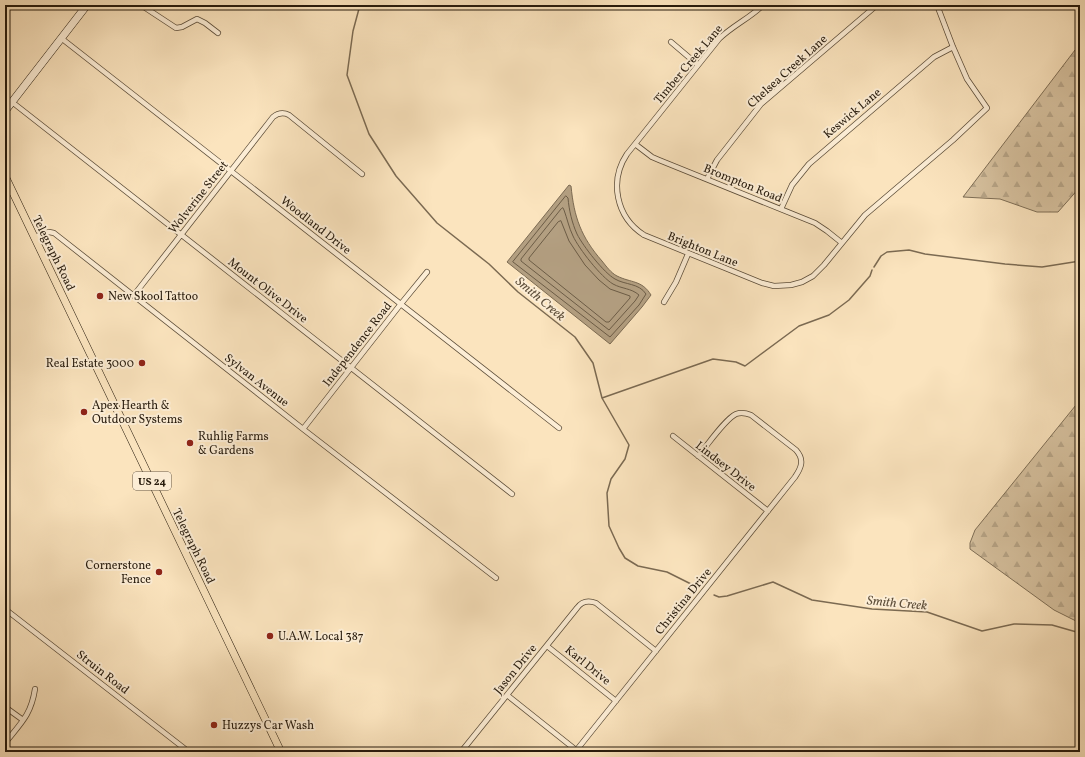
<svg xmlns="http://www.w3.org/2000/svg" width="1085" height="757" font-family="Vollkorn,serif">
  <style>
    .forest { fill: url(#forest-firs); stroke: #7e6e56 }
    .water { fill: #b39f81; stroke: #7b6a52 }
    .lines { fill: none; stroke-linecap: round; stroke-linejoin: round }
    .shore { stroke: #6c5c46; stroke-width: 1 }
    .stream { stroke: #7b6a52; stroke-width: 1.5 }
    .street-casing { stroke: #5b4c38; stroke-width: 6 }
    .secondary-casing { stroke: #261a0c; stroke-width: 8 }
    .primary-casing { stroke: #261a0c; stroke-width: 8 }
    .street { stroke: #fcedd5; stroke-width: 4.5 }
    .secondary { stroke: #fcedd5; stroke-width: 7 }
    .primary { stroke: #fbe4be; stroke-width: 7 }
    .poi-dot { fill: #8f2418; stroke: #fcedd5; stroke-width: 1.5 }
    .labels { text-anchor: middle; stroke-width: 4; stroke-linejoin: round; paint-order: stroke }
    .shield { fill: #fcedd5; stroke: #665948; stroke-width: 1 }
    .shield-label { font-size: 11px; font-weight: bold; fill: #261a0c }
    .street-label { font-size: 12px; fill: #261a0c; stroke: #fcedd5 }
    .poi-label { font-size: 12px; fill: #261a0c; stroke: #fcedd5; text-anchor: start }
    .water-label { font-size: 13px; font-style: italic; fill: #5e4f3b; stroke: #fcedd5 }
  </style>
  <defs>
    <pattern id="forest-firs" width="22" height="20" patternUnits="userSpaceOnUse"><rect width="22" height="20" fill="#d7c2a0"/><path d="M5 1l3.5 6h-7zM16 11l3.5 6h-7z" fill="#b8a689"/></pattern>
  </defs>
  <rect width="100%" height="100%" fill="#fbe4be"/>
  <filter id="stains"><feTurbulence type="fractalNoise" baseFrequency=".005" numOctaves="4"/><feColorMatrix values="0 0 0 0 .2 0 0 0 0 .09 0 0 0 0 .02 0 0 0 .5 -.17"/></filter>
  <radialGradient id="worn" r=".72"><stop offset=".6" stop-color="#630" stop-opacity="0"/><stop offset="1" stop-color="#630" stop-opacity=".3"/></radialGradient>
  <!-- forest -->
  <path class="forest" d="M1080,47V187L1058,212H1037L1000,199L963,197L1075,50Z
    M1080,400V623L1054,610L970,549V543L975,530Z"/>
  <!-- water -->
  <path class="water" d="M569,185L571,186C574,217 581,237 602,261C606,266 611,273 617,276C631,283 642,280 651,295L642,307L610,344L507,262Z"/>
  <g class="lines">
    <!-- shore -->
    <path class="shore" d="M566,196L568,198C569,210 572,223 577,234C583,246 604,273 615,279C625,285 639,283 646,294L639,305L610,337L513,262Z
      M563,208L564,210C567,218 569,228 573,236C579,249 601,277 613,284C622,289 631,288 639,295L635,301L609,330L521,261V259L561,209Z
      M561,221L569,241L585,265L599,280L610,289L630,296V298L609,322H606L529,260V258L558,222Z"/>
    <!-- stream -->
    <path class="stream" d="M360,5L353,31L347,75L369,134L396,176L437,223L489,264L518,292L575,337L593,363L602,398L629,445L625,459L611,479L607,493L609,526L619,548L625,558L638,566L667,572L697,587
      M874,267L881,256L887,252L909,250L925,254L1005,264L1042,267L1080,261
      M602,398L713,359L736,362L745,366L799,326L829,315L849,300L870,276L872,270
      M714,595L719,597L727,596L773,582L812,600L872,609L927,612L982,631L1014,624L1052,625L1080,633"/>
    <!-- street casing -->
    <g class="street-casing">
      <path id="street" d="M141,5L176,28L182,27L197,19L205,23L218,33
        M763,5C750,18 732,26 719,39L627,154C609,181 616,217 644,235L762,283L774,286L791,285L802,282L813,276L824,265L865,215L953,140L987,108L967,79L953,47L937,5
        M61,38L559,428
        M671,42L698,65
        M12,102L512,494
        M635,144L652,157L659,160L815,223L827,231L842,243
        M707,179L717,160L761,104L877,5
        M781,209L792,185L809,164L927,63L934,57L953,47
        M34,237L49,232L54,233L303,429L496,578
        M134,295L273,117C278,113 283,112 289,115L362,174
        M664,302L676,282L688,254
        M303,429L400,305L427,272
        M673,436L768,511
        M5,609L189,752
        M547,646L616,701
        M507,695L576,750
        M5,707L23,720
        M5,743C21,723 31,715 35,689
        M461,752L577,608C582,601 588,600 596,603L656,651
        M575,752L795,477C801,468 805,460 796,450L751,415C746,413 741,412 736,414C725,419 707,446 698,456"/>
    </g>
    <!-- secondary casing -->
    <g class="secondary-casing">
      <path id="secondary" d="M5,111L87,5"/>
    </g>
    <!-- primary casing -->
    <g class="primary-casing">
      <path id="primary" d="M5,176L281,752"/>
    </g>
    <!-- street -->
    <use href="#street" class="street"/>
    <!-- secondary -->
    <use href="#secondary" class="secondary"/>
    <!-- primary -->
    <use href="#primary" class="primary"/>
  </g>
  <!-- markers -->
  <g class="poi-dot">
    <circle cx="100" cy="296" r="4"/>
    <circle cx="142" cy="363" r="4"/>
    <circle cx="84" cy="412" r="4"/>
    <circle cx="190" cy="443" r="4"/>
    <circle cx="159" cy="572" r="4"/>
    <circle cx="270" cy="636" r="4"/>
    <circle cx="214" cy="725" r="4"/>
  </g>
  <g class="labels">
    <!-- shield labels -->
    <rect class="shield" x="133" y="472" width="38" height="18" rx="3"/>
    <g class="shield-label">
      <text x="152" y="485">US 24</text>
    </g>
    <!-- street labels -->
    <g class="street-label">
      <text transform="translate(688 64) rotate(-50)" y="4">Timber Creek Lane</text>
      <text transform="translate(787 71) rotate(-42)" y="4">Chelsea Creek Lane</text>
      <text transform="translate(852 113) rotate(-40)" y="4">Keswick Lane</text>
      <text transform="translate(743 183) rotate(22)" y="4">Brompton Road</text>
      <text transform="translate(198 197) rotate(-52)" y="4">Wolverine Street</text>
      <text transform="translate(316 225) rotate(38)" y="4">Woodland Drive</text>
      <text transform="translate(703 249) rotate(22)" y="4">Brighton Lane</text>
      <text transform="translate(54 253) rotate(64)" y="4">Telegraph Road</text>
      <text transform="translate(268 290) rotate(38)" y="4">Mount Olive Drive</text>
      <text transform="translate(357 344) rotate(-52)" y="4">Independence Road</text>
      <text transform="translate(257 380) rotate(38)" y="4">Sylvan Avenue</text>
      <text transform="translate(726 466) rotate(38)" y="4">Lindsey Drive</text>
      <text transform="translate(194 546) rotate(64)" y="4">Telegraph Road</text>
      <text transform="translate(683 601) rotate(-51)" y="4">Christina Drive</text>
      <text transform="translate(588 665) rotate(39)" y="4">Karl Drive</text>
      <text transform="translate(515 669) rotate(-51)" y="4">Jason Drive</text>
      <text transform="translate(103 672) rotate(38)" y="4">Struin Road</text>
    </g>
    <!-- poi labels -->
    <g class="poi-label">
      <text x="108" y="300">New Skool Tattoo</text>
      <text x="134" y="367" text-anchor="end">Real Estate 3000</text>
      <text x="92" y="409">Apex Hearth &amp;<tspan x="92" dy="14">Outdoor Systems</tspan></text>
      <text x="198" y="440">Ruhlig Farms<tspan x="198" dy="14">&amp; Gardens</tspan></text>
      <text x="151" y="569" text-anchor="end">Cornerstone<tspan x="151" dy="14">Fence</tspan></text>
      <text x="278" y="640">U.A.W. Local 387</text>
      <text x="222" y="729">Huzzys Car Wash</text>
    </g>
    <!-- water labels -->
    <g class="water-label">
      <text transform="translate(541 298) rotate(40)" y="5">Smith Creek</text>
      <text transform="translate(897 602) rotate(5)" y="5">Smith Creek</text>
    </g>
  </g>
  <!-- margin -->
  <rect width="1085" height="757" fill="none" stroke="#fbe4be" stroke-width="20"/>
  <rect x="6" y="6" width="1073" height="745" fill="none" stroke="#261a0c" stroke-width="2"/>
  <rect x="10" y="10" width="1065" height="737" fill="none" stroke="#261a0c"/>
  <rect width="100%" height="100%" filter="url(#stains)"/>
  <rect width="100%" height="100%" fill="url(#worn)"/>
</svg>
